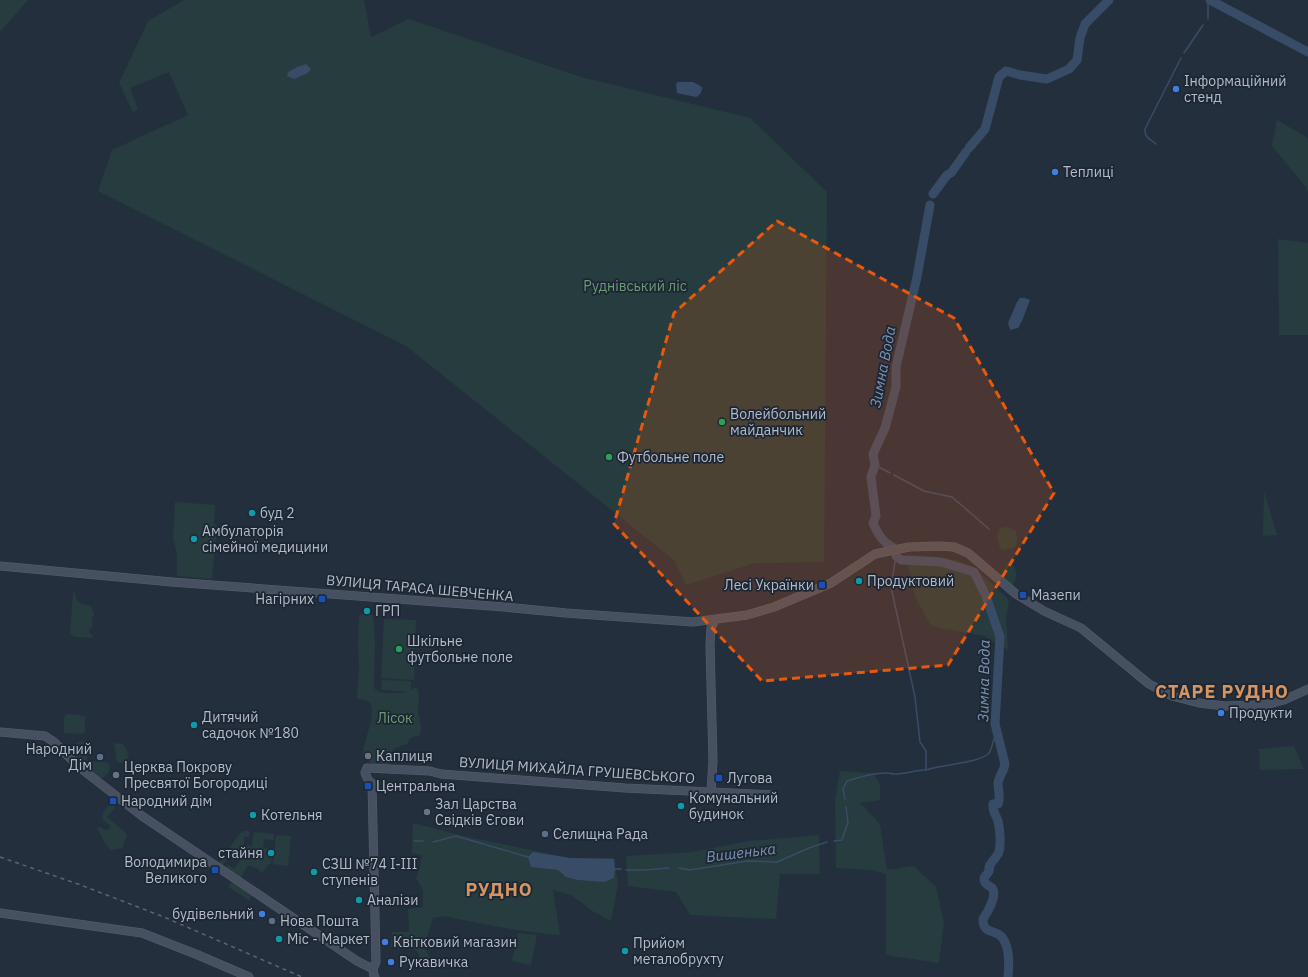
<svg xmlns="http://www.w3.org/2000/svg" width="1308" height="977" font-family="'IBM Plex Sans',sans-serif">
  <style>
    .green { fill: #263c3f }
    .water { fill: #394c67 }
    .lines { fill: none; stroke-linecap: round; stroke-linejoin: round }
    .stream { stroke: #394c67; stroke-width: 1.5 }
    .river { stroke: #394c67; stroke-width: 9 }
    .secondary-casing { stroke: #565f6c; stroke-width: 9 }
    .secondary { stroke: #465061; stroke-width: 8 }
    .rail { stroke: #5a6575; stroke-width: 1.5; stroke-dasharray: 4 4; stroke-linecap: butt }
    .marked { fill: #e8590c; fill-opacity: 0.2; stroke: #e8590c; stroke-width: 3; stroke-dasharray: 8 5; stroke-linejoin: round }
    .shop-dot { fill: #3f7fe0; stroke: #1d2633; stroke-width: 1.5 }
    .leisure-dot { fill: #2e9e5b; stroke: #1d2633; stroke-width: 1.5 }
    .culture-dot { fill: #0f9aa8; stroke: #1d2633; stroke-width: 1.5 }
    .transit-dot { fill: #1a4fb4; stroke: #1d2633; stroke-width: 1.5 }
    .worship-dot { fill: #6b7280; stroke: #1d2633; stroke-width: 1.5 }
    .service-dot { fill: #5c6f8a; stroke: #1d2633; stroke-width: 1.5 }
    .labels { text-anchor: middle; stroke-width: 3.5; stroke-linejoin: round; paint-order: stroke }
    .poi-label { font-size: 14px; fill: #b4bcc9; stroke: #1d2633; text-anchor: start }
    .park-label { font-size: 14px; fill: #6b9a76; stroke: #1d2633 }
    .street-label { font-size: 14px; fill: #b4bcc9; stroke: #1d2633 }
    .water-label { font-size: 15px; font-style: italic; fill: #7c92b1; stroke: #1d2633 }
    .district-label { font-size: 18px; font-weight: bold; letter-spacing: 1px; fill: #d59563; stroke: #1d2633 }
  </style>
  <rect width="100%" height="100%" fill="#242f3e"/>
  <!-- green -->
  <path class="green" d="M0,0H28L0,32Z
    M184,0H364L371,37L409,19L581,77L750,118L827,192L824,562L755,563L686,585L674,560L406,346L98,191L112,150L188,115L169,72L130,88L138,109L133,112L119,83L148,21Z
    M1277,120L1308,138V193L1305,186L1272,146Z
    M1278,239L1308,243V335H1279Z
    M1264,491L1277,535L1263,536Z
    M175,502L215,505L214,523L217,526L212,579L177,576V555L175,545L173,538Z
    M1007,527L1015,530C1018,537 1018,542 1014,548L1003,550C999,547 999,545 998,541C996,532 998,528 1007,527Z
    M906,555C925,556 946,556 964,563C981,571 996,588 1009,600L1006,617L1008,650L984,636L931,626L915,597Z
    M1009,563C1019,568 1017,579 1012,586L1004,582C1002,574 1003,569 1009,563Z
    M73,592L75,593C77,604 81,604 91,606L94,614L92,619V628L89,629V633L92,635L93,637L91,638L74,637L70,634Z
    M362,614L373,615L375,645L374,688C381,696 395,692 404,693L407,692L381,690L382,680L411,681V690L414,688H417C421,696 418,702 418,711C419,719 424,728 419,736C413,736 410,737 408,743L393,749L389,767C372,767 376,766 363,757C362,744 377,714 370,703C368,699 363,700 358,699L357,696L359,667L358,644L359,616Z
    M384,619L416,620L414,680L381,678Z
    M66,714L78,715L85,717V733L82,734L64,733V718Z
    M86,741L92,743L93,746L92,748L88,749L87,761L106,762L110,766C110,772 106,777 100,779L90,772L89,766L82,764L76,759V744L78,742Z
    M116,743L123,744L127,750L128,758L123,763L117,762C115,756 116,750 114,744Z
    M1294,746L1304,769L1260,770L1259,749Z
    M840,771L873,773L880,785V800L860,803L880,824L887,870L914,866L936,887L944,922L939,963L886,955V874L872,870L836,868L835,801Z
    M109,804H113L115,808L107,817L125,832L127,836L122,848L111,850C103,845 103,836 97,829V828L101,827L103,829L108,830L111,826L102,819L103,813Z
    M413,823L468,837L570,858H614L618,884L611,921L594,912L571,895L553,890L560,935C520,932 482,924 444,916L433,918L424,948L435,964L419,958L418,952L406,944L403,949L391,947L392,932H409L408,909L423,907V890L416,878L420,867L422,855L412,853Z
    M244,831H250L249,837H244V845L252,846L254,832L274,834V840L264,839L263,848L270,849L269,855L272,856L271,864H269L262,873L258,869L248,865L240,879L225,868L228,865L234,869L240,861L236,859L238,856L243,857V853C230,851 229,855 223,866L219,863L240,833Z
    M276,835L291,836L288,866L273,864Z
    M819,835L820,874H780L776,919L690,915L676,892L628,886L626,856L692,852L749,841Z
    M232,881L252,895L249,900L228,887Z
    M518,933L537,935L531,965L512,961Z"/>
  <!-- water -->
  <path class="water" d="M306,64L311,69L308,73L294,79L287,76L288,72L297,67Z
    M678,82H693L702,87C702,92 700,95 696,97L677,93L676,84Z
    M1020,298H1025L1030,300L1022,321L1018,328L1010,330L1008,323L1017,302Z
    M533,852L570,858L614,859L615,869L614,878L604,882L578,880L566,877L558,870L531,867L528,857Z"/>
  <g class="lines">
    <!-- stream -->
    <path class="stream" d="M1208,19V0
      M1184,53L1203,25
      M1156,144C1150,139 1144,137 1145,129L1181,58
      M875,465L890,473
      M894,475L924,491L952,497L989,529
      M926,770C943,764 975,764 988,754C992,750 992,744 994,739L998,737
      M845,799L843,789L847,781C859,777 875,772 888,773C890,773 892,774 894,774C905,774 916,770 926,770V751L920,742L915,697L891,587L896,556
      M414,841H423
      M834,841L842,840L848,822L846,807
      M433,842L456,836L528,857
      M679,868L690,870L747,861L777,862L809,848L827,842
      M615,869H621
      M626,870H644L669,868"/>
    <!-- river -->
    <path class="river" d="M1210,0L1308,52
      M969,148L985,129L999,77L1006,71L1020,75L1047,79L1069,69L1077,60L1080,38L1085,24L1109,0
      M933,194L947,175L951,173L966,152
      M930,205L917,277L896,367V387L885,428L873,454L875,465L871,477L876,516L873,523C878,534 883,543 894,548L896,556L901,560L941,562L974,572L986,596L1000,637L995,724L1005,764C1004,771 999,776 998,783C998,791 1001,797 998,804H993C992,811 996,815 998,821C1000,829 1001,844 999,852C997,857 992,861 990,865C987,871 991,866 989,871C988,875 984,875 984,879C984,885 989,885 992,888C998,895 987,913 983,919C983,935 995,929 1002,937C1010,948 1009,964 1008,977"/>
    <!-- secondary casing -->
    <g class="secondary-casing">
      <path id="secondary" d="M0,566L172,582L504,607L566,613L693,622L747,615L774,607L831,583L875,554L909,547L939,546L954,547L968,553L1016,594L1044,611L1081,628L1149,684L1172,696L1199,703L1225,706L1253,705L1268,704L1284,700L1308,689
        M0,732L45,736L54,742L79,767L142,816L357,961L373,969
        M372,783L376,962L373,969L374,976L375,977
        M372,788L365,773L367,768L430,771L441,774L625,788L773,795
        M711,792L713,761L710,645L711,628L715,620
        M0,913L142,933L198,955L249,977"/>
    </g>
    <!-- secondary -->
    <use href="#secondary" class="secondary"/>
    <!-- rail -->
    <path class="rail" d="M0,857L78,884L164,917L302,977"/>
  </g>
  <!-- marked area -->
  <path class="marked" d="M777,221L954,318L1054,493L948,665L762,681L614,524L674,313Z"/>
  <!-- markers -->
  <g class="shop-dot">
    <circle cx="1176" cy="89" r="4"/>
    <circle cx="1055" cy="172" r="4"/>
    <circle cx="1221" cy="713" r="4"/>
    <circle cx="262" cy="914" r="4"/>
    <circle cx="385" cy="942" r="4"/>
    <circle cx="391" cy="962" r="4"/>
  </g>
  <g class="leisure-dot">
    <circle cx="722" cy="422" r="4"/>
    <circle cx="609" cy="457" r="4"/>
    <circle cx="399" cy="649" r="4"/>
  </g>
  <g class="culture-dot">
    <circle cx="252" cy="513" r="4"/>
    <circle cx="194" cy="539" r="4"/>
    <circle cx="859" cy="581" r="4"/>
    <circle cx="367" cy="611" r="4"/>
    <circle cx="194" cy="725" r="4"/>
    <circle cx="681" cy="806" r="4"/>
    <circle cx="253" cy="815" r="4"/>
    <circle cx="271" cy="853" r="4"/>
    <circle cx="314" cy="872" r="4"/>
    <circle cx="359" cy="900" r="4"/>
    <circle cx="279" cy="939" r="4"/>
    <circle cx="625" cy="951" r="4"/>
  </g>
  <g class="transit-dot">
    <rect x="818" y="581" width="8" height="8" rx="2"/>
    <rect x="1019" y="591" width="8" height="8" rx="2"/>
    <rect x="318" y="595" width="8" height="8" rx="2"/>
    <rect x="715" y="774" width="8" height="8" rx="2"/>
    <rect x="364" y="782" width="8" height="8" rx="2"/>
    <rect x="109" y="797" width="8" height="8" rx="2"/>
    <rect x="211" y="866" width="8" height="8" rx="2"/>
  </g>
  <g class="worship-dot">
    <circle cx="368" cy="756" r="4"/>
    <circle cx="116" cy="775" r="4"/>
    <circle cx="427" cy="812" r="4"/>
  </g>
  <g class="service-dot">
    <circle cx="100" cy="757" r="4"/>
    <circle cx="545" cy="834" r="4"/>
    <circle cx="272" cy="921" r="4"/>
  </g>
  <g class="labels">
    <!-- poi labels -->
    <g class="poi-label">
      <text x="1184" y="86">Інформаційний<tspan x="1184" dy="16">стенд</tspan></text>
      <text x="1063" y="177">Теплиці</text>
      <text x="730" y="419">Волейбольний<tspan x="730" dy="16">майданчик</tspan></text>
      <text x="617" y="462">Футбольне поле</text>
      <text x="260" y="518">буд 2</text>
      <text x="202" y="536">Амбулаторія<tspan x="202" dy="16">сімейної медицини</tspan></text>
      <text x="867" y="586">Продуктовий</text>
      <text x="814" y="590" text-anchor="end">Лесі Українки</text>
      <text x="1031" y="600">Мазепи</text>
      <text x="314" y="604" text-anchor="end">Нагірних</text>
      <text x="375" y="616">ГРП</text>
      <text x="407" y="646">Шкільне<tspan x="407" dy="16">футбольне поле</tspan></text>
      <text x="1229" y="718">Продукти</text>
      <text x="202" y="722">Дитячий<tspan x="202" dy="16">садочок №180</tspan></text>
      <text x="92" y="754" text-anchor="end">Народний<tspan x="92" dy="16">Дім</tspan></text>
      <text x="376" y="761">Каплиця</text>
      <text x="124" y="772">Церква Покрову<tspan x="124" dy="16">Пресвятої Богородиці</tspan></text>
      <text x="727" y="783">Лугова</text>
      <text x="376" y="791">Центральна</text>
      <text x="689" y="803">Комунальний<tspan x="689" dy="16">будинок</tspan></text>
      <text x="121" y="806">Народний дім</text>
      <text x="435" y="809">Зал Царства<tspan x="435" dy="16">Свідків Єгови</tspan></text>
      <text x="261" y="820">Котельня</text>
      <text x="553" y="839">Селищна Рада</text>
      <text x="263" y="858" text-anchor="end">стайня</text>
      <text x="207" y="867" text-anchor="end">Володимира<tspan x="207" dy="16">Великого</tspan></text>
      <text x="322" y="869">СЗШ №74 І-ІІІ<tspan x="322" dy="16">ступенів</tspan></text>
      <text x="367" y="905">Аналізи</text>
      <text x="254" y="919" text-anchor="end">будівельний</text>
      <text x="280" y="926">Нова Пошта</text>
      <text x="287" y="944">Міс - Маркет</text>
      <text x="393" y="947">Квітковий магазин</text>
      <text x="633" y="948">Прийом<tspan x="633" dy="16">металобрухту</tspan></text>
      <text x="399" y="967">Рукавичка</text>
    </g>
    <!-- park labels -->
    <g class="park-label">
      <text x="635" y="291">Руднівський ліс</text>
      <text x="395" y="723">Лісок</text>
    </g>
    <!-- street labels -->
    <g class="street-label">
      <text transform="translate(420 588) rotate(5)" y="5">ВУЛИЦЯ ТАРАСА ШЕВЧЕНКА</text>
      <text transform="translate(577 770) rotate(4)" y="5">ВУЛИЦЯ МИХАЙЛА ГРУШЕВСЬКОГО</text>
    </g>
    <!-- water labels -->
    <g class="water-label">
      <text transform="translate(883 367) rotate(-79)" y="5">Зимна Вода</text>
      <text transform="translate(984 681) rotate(-89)" y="5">Зимна Вода</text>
      <text transform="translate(741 853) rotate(-7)" y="5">Вишенька</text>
    </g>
    <!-- district labels -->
    <g class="district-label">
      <text x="1222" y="698">СТАРЕ РУДНО</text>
      <text x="499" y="896">РУДНО</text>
    </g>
  </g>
</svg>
